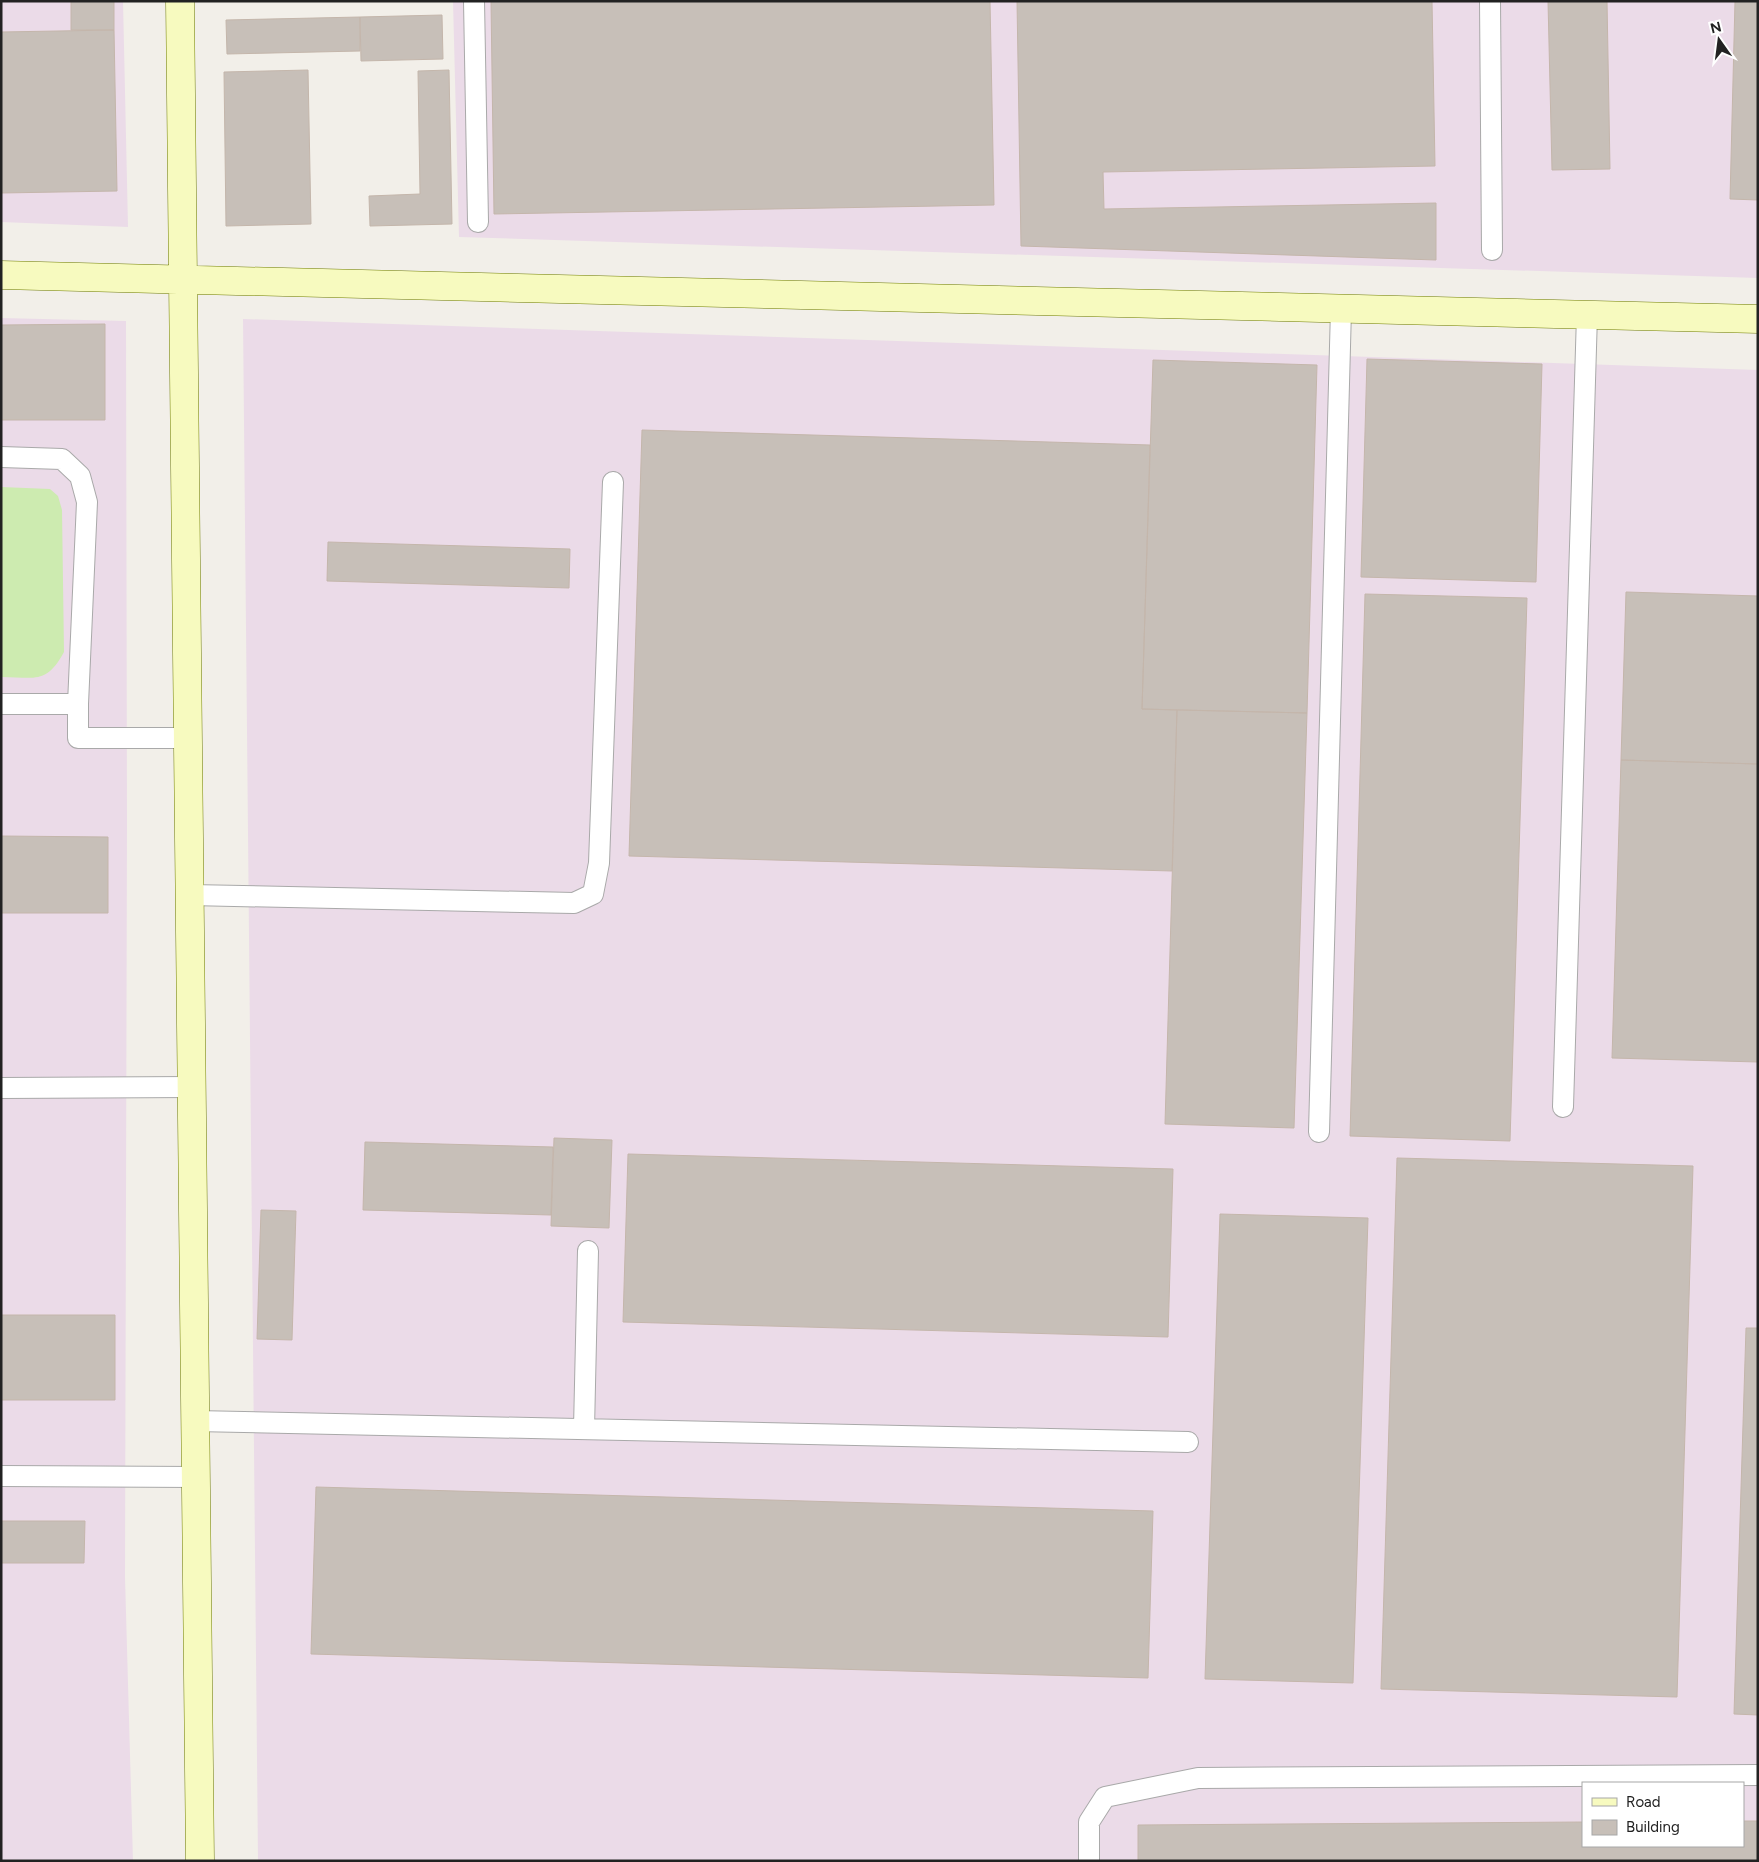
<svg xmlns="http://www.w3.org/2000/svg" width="1759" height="1862" font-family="Figtree,sans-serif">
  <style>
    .industrial { fill: #ebdbe8; fill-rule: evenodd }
    .grass { fill: #cdebb0 }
    .building { fill: #c7bfb8; stroke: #c4b6ab }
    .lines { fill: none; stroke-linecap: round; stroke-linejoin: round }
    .lane-casing { stroke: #a9a9a9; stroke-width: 22 }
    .secondary-casing { stroke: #707d05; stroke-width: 29 }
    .lane { stroke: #fff; stroke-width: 20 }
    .secondary { stroke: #f7fabf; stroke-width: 28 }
  </style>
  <rect width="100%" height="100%" fill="#f2efe9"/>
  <!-- industrial -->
  <path class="industrial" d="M1,1H123L128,227L1,222Z
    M453,1H1758V278L459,237Z
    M1,318L126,321L127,824L125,1577L133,1861H1Z
    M243,319L1758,370V1861H258ZM1583,1783H1743V1846H1583Z"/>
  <!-- grass -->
  <path class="grass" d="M1,487L50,489L58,496L62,510L64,652C46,685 35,677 1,677Z"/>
  <!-- building -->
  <path class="building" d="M71,1H114V30H71Z
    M491,1H990L994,205L494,214Z
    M1017,1H1432L1435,166L1103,172L1104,209L1436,203V260L1021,246Z
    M1548,1H1607L1610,169L1552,170Z
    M1735,1H1758V200L1730,199Z
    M442,15L443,59L361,61L360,17Z
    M360,17V51L227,54L226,20Z
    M114,30L117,191L1,193V32Z
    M308,70L311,224L226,226L224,72Z
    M449,70L452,224L370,226L369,196L420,194L418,71Z
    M105,324V420H1V325Z
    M1367,359L1542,364L1536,582L1361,577Z
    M1153,360L1317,365L1307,713L1142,709Z
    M642,430L1150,445L1142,709L1177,710L1172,871L629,856Z
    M328,542L570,549L569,588L327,581Z
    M1626,592L1758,596V764L1621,760Z
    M1365,594L1527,598L1510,1141L1350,1136Z
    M1177,710L1307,713L1294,1128L1165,1124Z
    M1621,760L1758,764V1062L1612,1058Z
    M1,836L108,837V913H1Z
    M554,1138L612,1140L609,1228L551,1226Z
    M365,1142L553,1147L551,1215L363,1210Z
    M628,1154L1173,1169L1168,1337L623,1322Z
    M1397,1158L1693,1166L1677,1697L1381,1689Z
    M261,1210L296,1211L292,1340L257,1339Z
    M1220,1214L1368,1218L1353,1683L1205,1679Z
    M1,1315H115V1400H1Z
    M1746,1328H1758V1715L1734,1714Z
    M316,1487L1153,1511L1148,1678L311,1654Z
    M1,1521H85L84,1563H1Z
    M1743,1821H1758V1861H1138V1825L1583,1822V1846H1743Z"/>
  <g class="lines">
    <!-- lane casing -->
    <g class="lane-casing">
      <path id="lane" d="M474,1L478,222
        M1490,1L1492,250
        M1,457L62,459L80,476L87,502L78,704
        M1,704H78V738H188
        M190,895L574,903L593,894L599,863L613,482
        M1,1088L192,1087
        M1563,1107L1587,315
        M1319,1132L1341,309
        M195,1421L1188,1442
        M584,1429L588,1251
        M1,1476L196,1477
        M1089,1861V1822L1105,1797L1198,1778L1758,1775"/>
    </g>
    <!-- secondary casing -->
    <g class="secondary-casing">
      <path id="secondary" d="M180,1L200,1861
        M1,275L1758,319"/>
    </g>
    <!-- lane -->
    <use href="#lane" class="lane"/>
    <!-- secondary -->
    <use href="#secondary" class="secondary"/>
  </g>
  <!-- border -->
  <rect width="1759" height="1862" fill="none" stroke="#222222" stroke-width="5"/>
  <!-- legend -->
  <rect x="1582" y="1782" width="162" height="65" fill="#ffffff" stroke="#a7a7a7"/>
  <rect x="1592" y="1798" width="25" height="8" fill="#f7fabf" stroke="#a7a7a7"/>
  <text x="1626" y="1807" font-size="15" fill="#222222">Road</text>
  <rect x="1592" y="1820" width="25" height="15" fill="#c7bfb8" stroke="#a7a7a7"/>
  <text x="1626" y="1832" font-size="15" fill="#222222">Building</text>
  <!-- north arrow -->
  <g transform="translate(1719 40) rotate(346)" stroke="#ffffff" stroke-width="4" paint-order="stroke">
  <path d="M0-4L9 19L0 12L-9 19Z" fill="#222222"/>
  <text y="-8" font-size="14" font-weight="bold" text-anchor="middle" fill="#222222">N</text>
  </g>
</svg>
